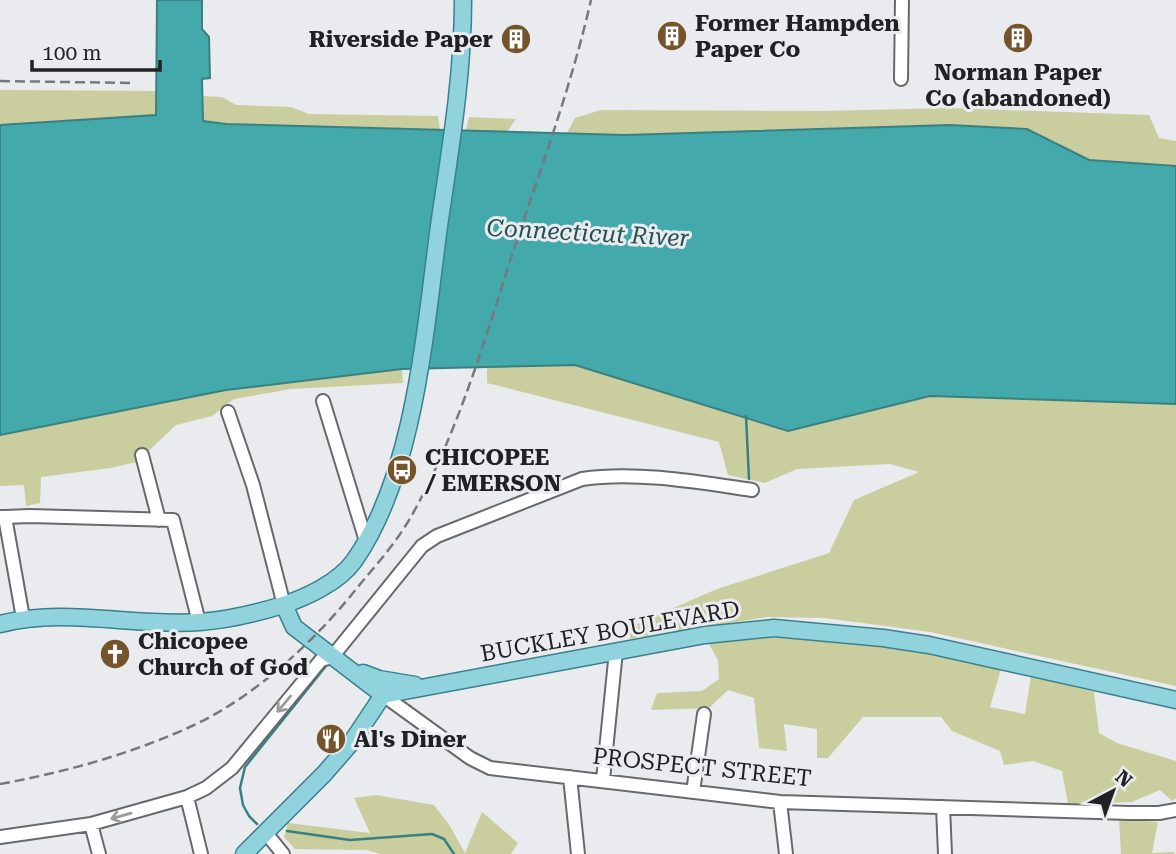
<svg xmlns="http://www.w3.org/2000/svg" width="1176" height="854" font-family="'Roboto Serif',serif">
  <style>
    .green { fill: #cacd9d }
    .water { fill: #43a9ab; stroke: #398082; stroke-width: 2 }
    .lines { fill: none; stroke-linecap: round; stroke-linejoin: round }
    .stream { stroke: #398082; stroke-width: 2.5 }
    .minor-casing { stroke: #68696d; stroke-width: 16 }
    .major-casing { stroke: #39818e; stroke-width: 19 }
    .minor { stroke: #fff; stroke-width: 12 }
    .major { stroke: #90d3dd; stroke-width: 16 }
    .rail { stroke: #77787a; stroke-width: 2.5; stroke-dasharray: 10 5; stroke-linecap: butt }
    .oneway { stroke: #9b9b9c }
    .labels { text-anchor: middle; stroke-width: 6; stroke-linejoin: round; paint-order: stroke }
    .poi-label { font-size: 23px; font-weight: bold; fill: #212123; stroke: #e9ebef; text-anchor: start }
    .street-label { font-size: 23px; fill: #212123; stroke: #e9ebef }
    .water-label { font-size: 24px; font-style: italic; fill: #235051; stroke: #e9ebef }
  </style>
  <rect width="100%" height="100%" fill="#e9ebef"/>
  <!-- green -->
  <path class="green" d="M0,90L156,91V115L0,125Z
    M202,96L222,97L236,105L291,107L309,114L438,116L440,130L226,124L203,121Z
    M950,108L1149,115L1159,138L1176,141V166L1089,160L1027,130L950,125L625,135L567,133L575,118L601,110L823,111Z
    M469,117L516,119L507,132L466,130Z
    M575,365L788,431L930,396L1176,404V686L930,632L825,618L767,617L630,639V627L717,589L829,553L854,500L919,472L890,464L797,469L765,483L728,475L719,442L487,383V367Z
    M402,369L403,383L291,389L234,399L212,416L176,425L137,462L110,468L41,477L40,503L26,506L24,485L0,486V435L226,390Z
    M759,638H820L917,650L1001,669L990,707L1025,714L1031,676L1094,692L1099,733L1117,743L1176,761V798L1172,801L1160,790L1132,802L1068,804L1062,771L1033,761L1004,765L1000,751L952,731L941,717H863L828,758H817V729L784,724L787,751L759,748L754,698L728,690L709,708L651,710L657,693L702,691L719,679L718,660L709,644Z
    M376,795L434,805L450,826L465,853L482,812L518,843L511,854H381L366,850L295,849L284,837L288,823L370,833L354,798Z
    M1119,819L1158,822L1152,853L1174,852L1175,854H1121Z"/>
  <!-- water -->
  <path class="water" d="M157,0H202V29L209,37L210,78L202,79L203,121L226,124L625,135L950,125L1027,129L1089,160L1176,166V404L930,396L788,431L575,365L402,369L226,390L0,435V125L156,115Z"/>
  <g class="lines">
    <!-- stream -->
    <path class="stream" d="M746,416L749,479
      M257,824L249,816L243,805L240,788L245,767L326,666
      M287,831L350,840L432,834L444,839L454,854"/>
    <!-- minor casing -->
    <g class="minor-casing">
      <path id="minor" d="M901,79L902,0
        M323,401L366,541
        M228,412L253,485L284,605
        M142,455L159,520
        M0,517H5L23,618
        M5,517L30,516L173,520L199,622
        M383,695L470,758L490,768L780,802L1129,813H1159L1176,810
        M570,777L578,854
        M603,780L616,651
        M693,792L704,714
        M187,797L201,854
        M780,802L786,854
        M943,807L945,854
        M91,824L99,854
        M266,833L283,854
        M0,837L91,824L187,797L206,788L232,768L321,660L332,657L422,546L437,536L582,479C636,471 698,482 752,490"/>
    </g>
    <!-- major casing -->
    <g class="major-casing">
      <path id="major" d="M284,605L294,627L383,695
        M0,624C66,607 134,627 200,622C227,620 257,613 283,605C307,597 339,582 354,561C415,474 425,330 439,226C450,151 463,76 463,0
        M363,673L379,679L415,685
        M383,695L705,635L774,628L883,638L929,645L1176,700
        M244,854L324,774L351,743L383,695"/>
    </g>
    <!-- minor -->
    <use href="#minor" class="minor"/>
    <!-- major -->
    <use href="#major" class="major"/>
    <!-- rail -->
    <path class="rail" d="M0,81L132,83
      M0,784C66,772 131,754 192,726C257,696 318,638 361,583C379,562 398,540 412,515C457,434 483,346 511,258C539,173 571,88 591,0"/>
  </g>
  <!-- one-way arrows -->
  <defs><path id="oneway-shaft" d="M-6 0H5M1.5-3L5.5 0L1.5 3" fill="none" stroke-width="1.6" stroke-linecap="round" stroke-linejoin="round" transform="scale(1.75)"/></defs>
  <g class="oneway">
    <use href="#oneway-shaft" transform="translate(284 704) rotate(130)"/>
    <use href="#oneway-shaft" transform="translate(121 816) rotate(164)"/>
  </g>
  <!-- icons -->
  <defs>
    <g id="building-disc" transform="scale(1.575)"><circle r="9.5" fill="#75542b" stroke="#e9ebef"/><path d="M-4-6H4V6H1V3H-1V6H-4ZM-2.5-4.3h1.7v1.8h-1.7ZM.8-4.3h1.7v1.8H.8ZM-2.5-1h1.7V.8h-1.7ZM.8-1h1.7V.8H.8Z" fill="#fff"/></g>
    <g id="bus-disc" transform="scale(1.575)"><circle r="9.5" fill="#75542b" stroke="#e9ebef"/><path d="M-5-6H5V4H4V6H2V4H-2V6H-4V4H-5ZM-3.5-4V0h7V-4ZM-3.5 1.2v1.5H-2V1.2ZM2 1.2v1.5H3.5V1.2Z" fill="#fff"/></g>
    <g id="church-disc" transform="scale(1.575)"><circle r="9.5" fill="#75542b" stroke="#e9ebef"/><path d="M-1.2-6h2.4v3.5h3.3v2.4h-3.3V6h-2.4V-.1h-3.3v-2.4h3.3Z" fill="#fff"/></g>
    <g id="restaurant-disc" transform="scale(1.575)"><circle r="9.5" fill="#75542b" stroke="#e9ebef"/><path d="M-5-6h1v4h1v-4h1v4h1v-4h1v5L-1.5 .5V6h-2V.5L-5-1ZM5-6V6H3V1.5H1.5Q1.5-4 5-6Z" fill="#fff"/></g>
  </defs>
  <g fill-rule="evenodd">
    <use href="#building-disc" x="672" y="36"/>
    <use href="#building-disc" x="1018" y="38"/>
    <use href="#building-disc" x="516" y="39"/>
    <use href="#bus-disc" x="402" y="470"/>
    <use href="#church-disc" x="115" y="654"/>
    <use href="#restaurant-disc" x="331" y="739"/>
  </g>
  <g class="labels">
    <!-- poi labels -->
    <g class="poi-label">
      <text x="695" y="31">Former Hampden<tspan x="695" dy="26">Paper Co</tspan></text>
      <text x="493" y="47" text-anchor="end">Riverside Paper</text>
      <text x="1018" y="80" text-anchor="middle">Norman Paper<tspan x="1018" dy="26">Co (abandoned)</tspan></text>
      <text x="425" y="465">CHICOPEE<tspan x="425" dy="26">/ EMERSON</tspan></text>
      <text x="138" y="649">Chicopee<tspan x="138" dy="26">Church of God</tspan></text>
      <text x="354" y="747">Al's Diner</text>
    </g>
    <!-- street labels -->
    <g class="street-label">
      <text transform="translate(610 631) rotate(-10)" y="8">BUCKLEY BOULEVARD</text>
      <text transform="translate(702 767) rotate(6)" y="8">PROSPECT STREET</text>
    </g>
    <!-- water labels -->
    <g class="water-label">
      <text transform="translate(588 233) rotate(3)" y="8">Connecticut River</text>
    </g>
  </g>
  <!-- north arrow -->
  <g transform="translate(1113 791) rotate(41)" stroke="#e9ebef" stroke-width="5" paint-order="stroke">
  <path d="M0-5L12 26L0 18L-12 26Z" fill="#212123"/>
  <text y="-10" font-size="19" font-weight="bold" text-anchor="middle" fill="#212123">N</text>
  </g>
  <!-- scale -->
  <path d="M32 60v10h128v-10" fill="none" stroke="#212123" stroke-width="3.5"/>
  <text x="42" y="60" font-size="21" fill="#212123" stroke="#e9ebef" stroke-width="5" paint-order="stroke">100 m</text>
</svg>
